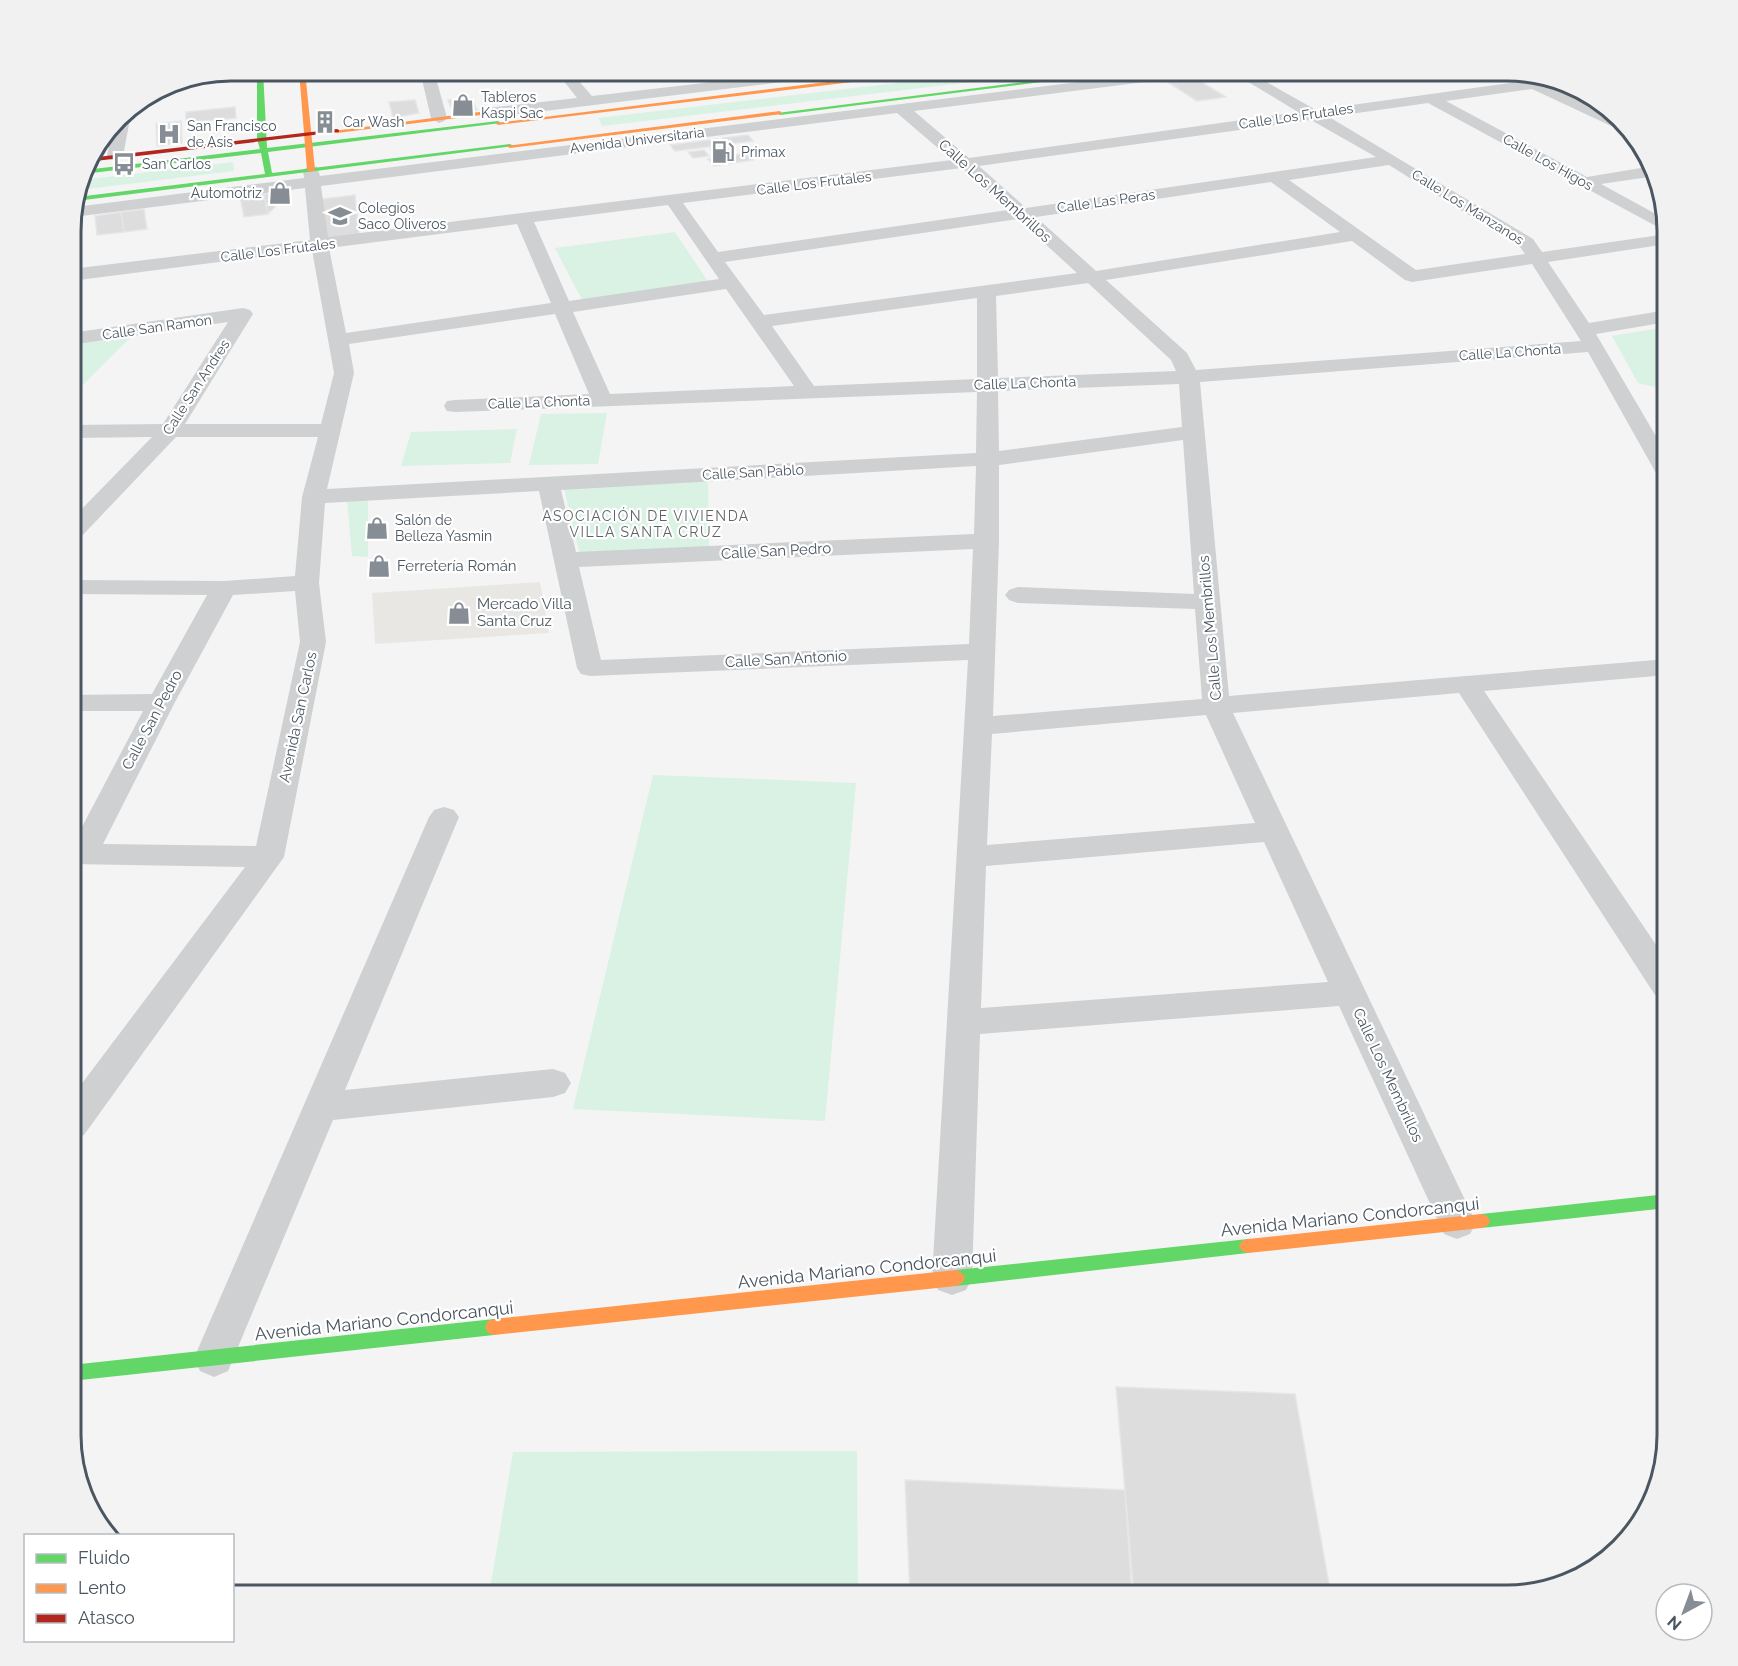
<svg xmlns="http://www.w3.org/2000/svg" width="1738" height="1666" font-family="Raleway,sans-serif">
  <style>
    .commercial { fill: #e8e7e3 }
    .green { fill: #d9f2e3 }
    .building { fill: #ddddde; stroke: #e5e6e7; stroke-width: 1.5 }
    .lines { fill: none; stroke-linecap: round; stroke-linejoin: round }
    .street { fill: #ced0d2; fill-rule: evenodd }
    .fast { fill: #63d668; fill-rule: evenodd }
    .slow { fill: #ff974d; fill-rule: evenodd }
    .jam { fill: #b3261e; fill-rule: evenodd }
    .labels { text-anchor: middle; stroke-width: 4.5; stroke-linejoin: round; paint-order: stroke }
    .far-poi-label { font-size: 14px; fill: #4a5661; stroke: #fff; text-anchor: start }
    .far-street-label { font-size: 14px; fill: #4a5661; stroke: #fff }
    .far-neighbourhood-label { font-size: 14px; letter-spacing: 1.5px; fill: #5f6368; stroke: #fff }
    .street-label { font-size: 15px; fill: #4a5661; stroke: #fff }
    .poi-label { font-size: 15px; fill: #4a5661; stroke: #fff; text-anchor: start }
    .near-street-label { font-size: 18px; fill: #4a5661; stroke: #fff }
    .rim { fill: none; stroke: #4a5661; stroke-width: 3 }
  </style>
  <rect width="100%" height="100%" fill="#f4f4f4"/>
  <!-- commercial -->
  <path class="commercial" d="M540,582L549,633L375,644L372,593Z"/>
  <!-- green -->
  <path class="green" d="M1000,71H1064L602,126L598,118Z
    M233,162L234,171L79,190L82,180Z
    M675,232L709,283L582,300L555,248Z
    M1667,327V390L1638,383L1612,336Z
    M131,337L71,397V345Z
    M607,413L598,464L529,465L541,414Z
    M517,429L510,463L401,466L411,432Z
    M708,479L709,549L580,555L564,488Z
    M368,498V557L352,556L347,500Z
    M653,775L856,783L825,1121L573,1109Z
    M857,1451L858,1595H489L513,1452Z"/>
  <!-- building -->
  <path class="building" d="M1195,78L1226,97L1197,101L1166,81Z
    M472,98L477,110L453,112L448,100Z
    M415,100L419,113L393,118L389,102Z
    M235,107L236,118L186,123V112Z
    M331,118L332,124L318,126L317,119Z
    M181,121L182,143L157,146L156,124Z
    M748,135L753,141L728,144L723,138Z
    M717,139L723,145L675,151L670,145Z
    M727,147L733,153L716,155L710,149Z
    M704,150L709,156L693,158L688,152Z
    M747,153L753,160L714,166L708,159Z
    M291,191L268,214L264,194Z
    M264,194L268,214L244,217L240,197Z
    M355,195L359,234L325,238L322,199Z
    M144,209L147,229L124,232L121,212Z
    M121,212L124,232L97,235L95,216Z
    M81,218V229L71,230V219Z
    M1116,1387L1295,1394L1331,1595H1134Z
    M905,1480L1125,1490L1132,1595H910Z"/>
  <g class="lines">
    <!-- street -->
    <path class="street" d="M420,71H434L447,118L444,121L439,123L431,118Z
      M556,71H570L592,96L807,71H848L841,75L487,118L479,113L487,108L577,98Z
      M1167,71H1207L1200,75L914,111L969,158L1298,112L1230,71H1247L1316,110L1545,78L1562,83L1550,86L1617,117L1632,133L1624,132L1532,89L1446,101L1587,177L1653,166L1656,176L1601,184L1665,219L1667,232L1428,103L1329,117L1533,239L1542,252L1667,234V244L1548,262L1589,323L1667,310V322L1596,334L1667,455V480L1659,478L1656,473L1588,352L1200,382L1229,696L1667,659V675L1484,691L1667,961V998L1655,995L1459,693L1233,713L1476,1223L1470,1234L1457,1239L1444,1234L1339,1006L980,1034L972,1278L966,1290L952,1295L938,1290L932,1278L968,660L590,676L581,674L577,668L539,491L325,503L319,583L326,642L284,857L84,1135L71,1139V1098L245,867L71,864V844H73L143,711H71V695L152,694L207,595L71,594V580L224,581L295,576L302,497L318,437H176L79,539L71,541V520L152,437L71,438V425L163,424L228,322L71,345V333L243,308L250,310L253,314L185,424H321L334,373L312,250L71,281V269L310,240L305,188L73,217L75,207L304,178L303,170L311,165L317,167L320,176ZM897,113L952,160L328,237L321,186ZM1311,120L1376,157L1026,208L979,166ZM1389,165L1520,247L1525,254L1416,270L1289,180ZM962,168L1008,210L718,252L683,203ZM1271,182L1340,232L1096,271L1036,217ZM668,205L719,279L569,301L534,222ZM1018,219L1077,273L764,315L725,262ZM517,224L551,303L346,333L329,248ZM1352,241L1405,280L1412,282L1532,264L1581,341L1196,370L1187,353L1106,280ZM1088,283L1171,360L1176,371L998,378L996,296ZM726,289L794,386L610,394L573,312ZM977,298V379L814,386L772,326ZM555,314L589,394L455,400L447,401L444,406L447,411L455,412L977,392L976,453L327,489L354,373L349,344ZM1179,384L1182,427L999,451L998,391ZM1183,440L1194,594L1018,587L1009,590L1005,595L1009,600L1018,603L1195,609L1202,699L993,716L999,541V465ZM976,466L974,534L576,552L561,490ZM973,549L969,644L601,660L579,567ZM295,591L300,642L256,846L103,844L175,702L233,595ZM1206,715L1255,823L987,845L992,734ZM1264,842L1328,982L981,1008L986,866Z
      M126,110L131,114L123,156L115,161L109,159L107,156L113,127Z
      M444,807L454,810L459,817L345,1090L553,1069L565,1073L571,1083L565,1093L553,1097L333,1120L228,1371L214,1377L200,1371L194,1358L429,817L434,810Z"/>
    <!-- fast -->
    <path class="fast" d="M257,71H263L267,148L498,121L501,123L268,152L272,173L510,144L514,146L76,201L77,197L265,174L261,153L83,174L85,170L260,149L257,139Z
      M1111,71H1128L780,115L777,113Z
      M1667,1194V1208L1481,1228L1475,1226L1472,1221L1475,1216L1481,1214Z
      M1248,1239L1254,1241L1257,1246L1254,1251L1248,1253L956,1286L950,1283L947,1278L950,1273L956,1270Z
      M494,1319L500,1321L503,1327L500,1333L494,1335L71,1381V1365Z"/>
    <!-- slow -->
    <path class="slow" d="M299,71H305L315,170L311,172L307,170Z
      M891,74L893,77L498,125L495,123Z
      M487,111L489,114L337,133L333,131Z
      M780,111L782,114L510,148L506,146Z
      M1481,1214L1487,1216L1490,1221L1487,1226L1481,1228L1248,1253L1242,1251L1239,1246L1242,1241L1248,1239Z
      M956,1270L962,1273L965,1278L962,1283L956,1286L494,1335L488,1333L485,1327L488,1321L494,1319Z"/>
    <!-- jam -->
    <path class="jam" d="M337,129L339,130V132L87,162L89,158Z"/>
  </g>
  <!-- icons -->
  <defs>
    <g id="shop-bare" transform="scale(1.8)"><path d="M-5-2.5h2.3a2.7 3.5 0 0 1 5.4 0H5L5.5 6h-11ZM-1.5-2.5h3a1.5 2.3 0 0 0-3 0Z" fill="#868d94" stroke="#fff" stroke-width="2.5" paint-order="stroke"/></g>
    <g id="building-bare" transform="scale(1.8)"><path d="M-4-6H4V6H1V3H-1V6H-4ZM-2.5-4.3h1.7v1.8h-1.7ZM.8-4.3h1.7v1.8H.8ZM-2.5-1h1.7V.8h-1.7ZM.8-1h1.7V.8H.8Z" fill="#868d94" stroke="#fff" stroke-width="2.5" paint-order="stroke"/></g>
    <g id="hospital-bare" transform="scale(1.8)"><path d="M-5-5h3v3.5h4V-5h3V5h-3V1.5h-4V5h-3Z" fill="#868d94" stroke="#fff" stroke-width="2.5" paint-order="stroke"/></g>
    <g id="fuel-bare" transform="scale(1.8)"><path d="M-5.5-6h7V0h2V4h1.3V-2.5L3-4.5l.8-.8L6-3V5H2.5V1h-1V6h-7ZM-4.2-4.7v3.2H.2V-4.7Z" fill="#868d94" stroke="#fff" stroke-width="2.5" paint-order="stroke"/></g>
    <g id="bus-bare" transform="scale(1.8)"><path d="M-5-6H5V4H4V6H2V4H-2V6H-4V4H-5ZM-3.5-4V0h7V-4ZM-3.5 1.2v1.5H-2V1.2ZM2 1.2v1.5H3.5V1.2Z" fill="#868d94" stroke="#fff" stroke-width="2.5" paint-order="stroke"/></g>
    <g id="school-bare" transform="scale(1.8)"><path d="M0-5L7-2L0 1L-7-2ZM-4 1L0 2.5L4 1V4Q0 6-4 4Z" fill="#868d94" stroke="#fff" stroke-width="2.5" paint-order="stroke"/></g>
  </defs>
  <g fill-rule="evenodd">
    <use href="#shop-bare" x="463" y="105"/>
    <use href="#building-bare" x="325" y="122"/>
    <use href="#hospital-bare" x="169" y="134"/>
    <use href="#fuel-bare" x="723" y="152"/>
    <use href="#bus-bare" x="124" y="164"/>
    <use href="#shop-bare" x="280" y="193"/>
    <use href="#school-bare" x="340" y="216"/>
    <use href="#shop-bare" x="377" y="528"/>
    <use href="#shop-bare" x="379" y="566"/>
    <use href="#shop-bare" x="459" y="613"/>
  </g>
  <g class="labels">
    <!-- far-poi labels -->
    <g class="far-poi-label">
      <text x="481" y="102">Tableros<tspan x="481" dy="16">Kaspi Sac</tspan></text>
      <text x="343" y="127">Car Wash</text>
      <text x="187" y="131">San Francisco<tspan x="187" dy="16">de Asis</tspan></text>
      <text x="741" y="157">Primax</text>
      <text x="142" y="169">San Carlos</text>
      <text x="262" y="198" text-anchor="end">Automotriz</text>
      <text x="358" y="213">Colegios<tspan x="358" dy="16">Saco Oliveros</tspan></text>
      <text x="395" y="525">Salón de<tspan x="395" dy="16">Belleza Yasmin</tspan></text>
    </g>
    <!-- far-street labels -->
    <g class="far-street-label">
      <text transform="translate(1296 116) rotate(-8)" y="5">Calle Los Frutales</text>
      <text transform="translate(637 140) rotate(-7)" y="5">Avenida Universitaria</text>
      <text transform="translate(1548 162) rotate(29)" y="5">Calle Los Higos</text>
      <text transform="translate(814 183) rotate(-7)" y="5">Calle Los Frutales</text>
      <text transform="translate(1106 201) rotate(-8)" y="5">Calle Las Peras</text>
      <text transform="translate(1468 207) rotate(32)" y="5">Calle Los Manzanos</text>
      <text transform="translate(278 250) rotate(-7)" y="5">Calle Los Frutales</text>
      <text transform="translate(157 327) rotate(-8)" y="5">Calle San Ramon</text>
      <text transform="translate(1510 352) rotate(-4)" y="5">Calle La Chonta</text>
      <text transform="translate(1025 383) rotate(-2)" y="5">Calle La Chonta</text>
      <text transform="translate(196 387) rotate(-57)" y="5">Calle San Andres</text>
      <text transform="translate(539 402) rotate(-2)" y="5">Calle La Chonta</text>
      <text transform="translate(753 472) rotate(-3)" y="5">Calle San Pablo</text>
    </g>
    <!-- far-neighbourhood labels -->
    <g class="far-neighbourhood-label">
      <text x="646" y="521">ASOCIACIÓN DE VIVIENDA<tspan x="646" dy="16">VILLA SANTA CRUZ</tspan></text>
    </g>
    <!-- street labels -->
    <g class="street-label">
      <text transform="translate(995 191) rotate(42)" y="5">Calle Los Membrillos</text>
      <text transform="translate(776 551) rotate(-3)" y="5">Calle San Pedro</text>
      <text transform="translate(1210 628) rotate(-95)" y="5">Calle Los Membrillos</text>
      <text transform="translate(786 659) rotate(-3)" y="5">Calle San Antonio</text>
      <text transform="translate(298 717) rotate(-78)" y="5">Avenida San Carlos</text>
      <text transform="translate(152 720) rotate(-62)" y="5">Calle San Pedro</text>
      <text transform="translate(1388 1075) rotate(65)" y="5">Calle Los Membrillos</text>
    </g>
    <!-- poi labels -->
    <g class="poi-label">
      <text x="397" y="571">Ferretería Román</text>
      <text x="477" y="609">Mercado Villa<tspan x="477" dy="17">Santa Cruz</tspan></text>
    </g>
    <!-- near-street labels -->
    <g class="near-street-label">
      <text transform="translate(1350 1217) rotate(-6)" y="6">Avenida Mariano Condorcanqui</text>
      <text transform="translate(867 1269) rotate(-6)" y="6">Avenida Mariano Condorcanqui</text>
      <text transform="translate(384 1321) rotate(-6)" y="6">Avenida Mariano Condorcanqui</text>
    </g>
  </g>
  <!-- crop -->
  <path d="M0 0H1738V1666H0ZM231 81H1507A150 150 0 0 1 1657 231V1435A150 150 0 0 1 1507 1585H231A150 150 0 0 1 81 1435V231A150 150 0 0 1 231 81Z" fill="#f1f1f2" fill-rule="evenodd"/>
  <path class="rim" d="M231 81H1507A150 150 0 0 1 1657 231V1435A150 150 0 0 1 1507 1585H231A150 150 0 0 1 81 1435V231A150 150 0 0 1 231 81Z"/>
  <!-- legend -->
  <rect x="24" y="1534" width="210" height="108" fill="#ffffff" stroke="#b7bbc0" stroke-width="1.5"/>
  <rect x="36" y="1554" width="30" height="9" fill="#63d668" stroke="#b7bbc0" stroke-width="1.5"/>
  <text x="78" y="1564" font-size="18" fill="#4a5661">Fluido</text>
  <rect x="36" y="1584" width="30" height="9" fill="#ff974d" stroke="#b7bbc0" stroke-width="1.5"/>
  <text x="78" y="1594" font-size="18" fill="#4a5661">Lento</text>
  <rect x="36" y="1614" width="30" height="9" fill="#b3261e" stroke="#b7bbc0" stroke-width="1.5"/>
  <text x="78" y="1624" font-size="18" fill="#4a5661">Atasco</text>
  <!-- north arrow -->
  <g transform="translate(1684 1612) rotate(221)"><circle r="28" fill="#ffffff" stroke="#b7bbc0" stroke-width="1.5"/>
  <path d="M0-4.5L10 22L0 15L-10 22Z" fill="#868d94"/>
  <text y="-9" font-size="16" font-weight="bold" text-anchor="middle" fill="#4a5661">N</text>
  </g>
</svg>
